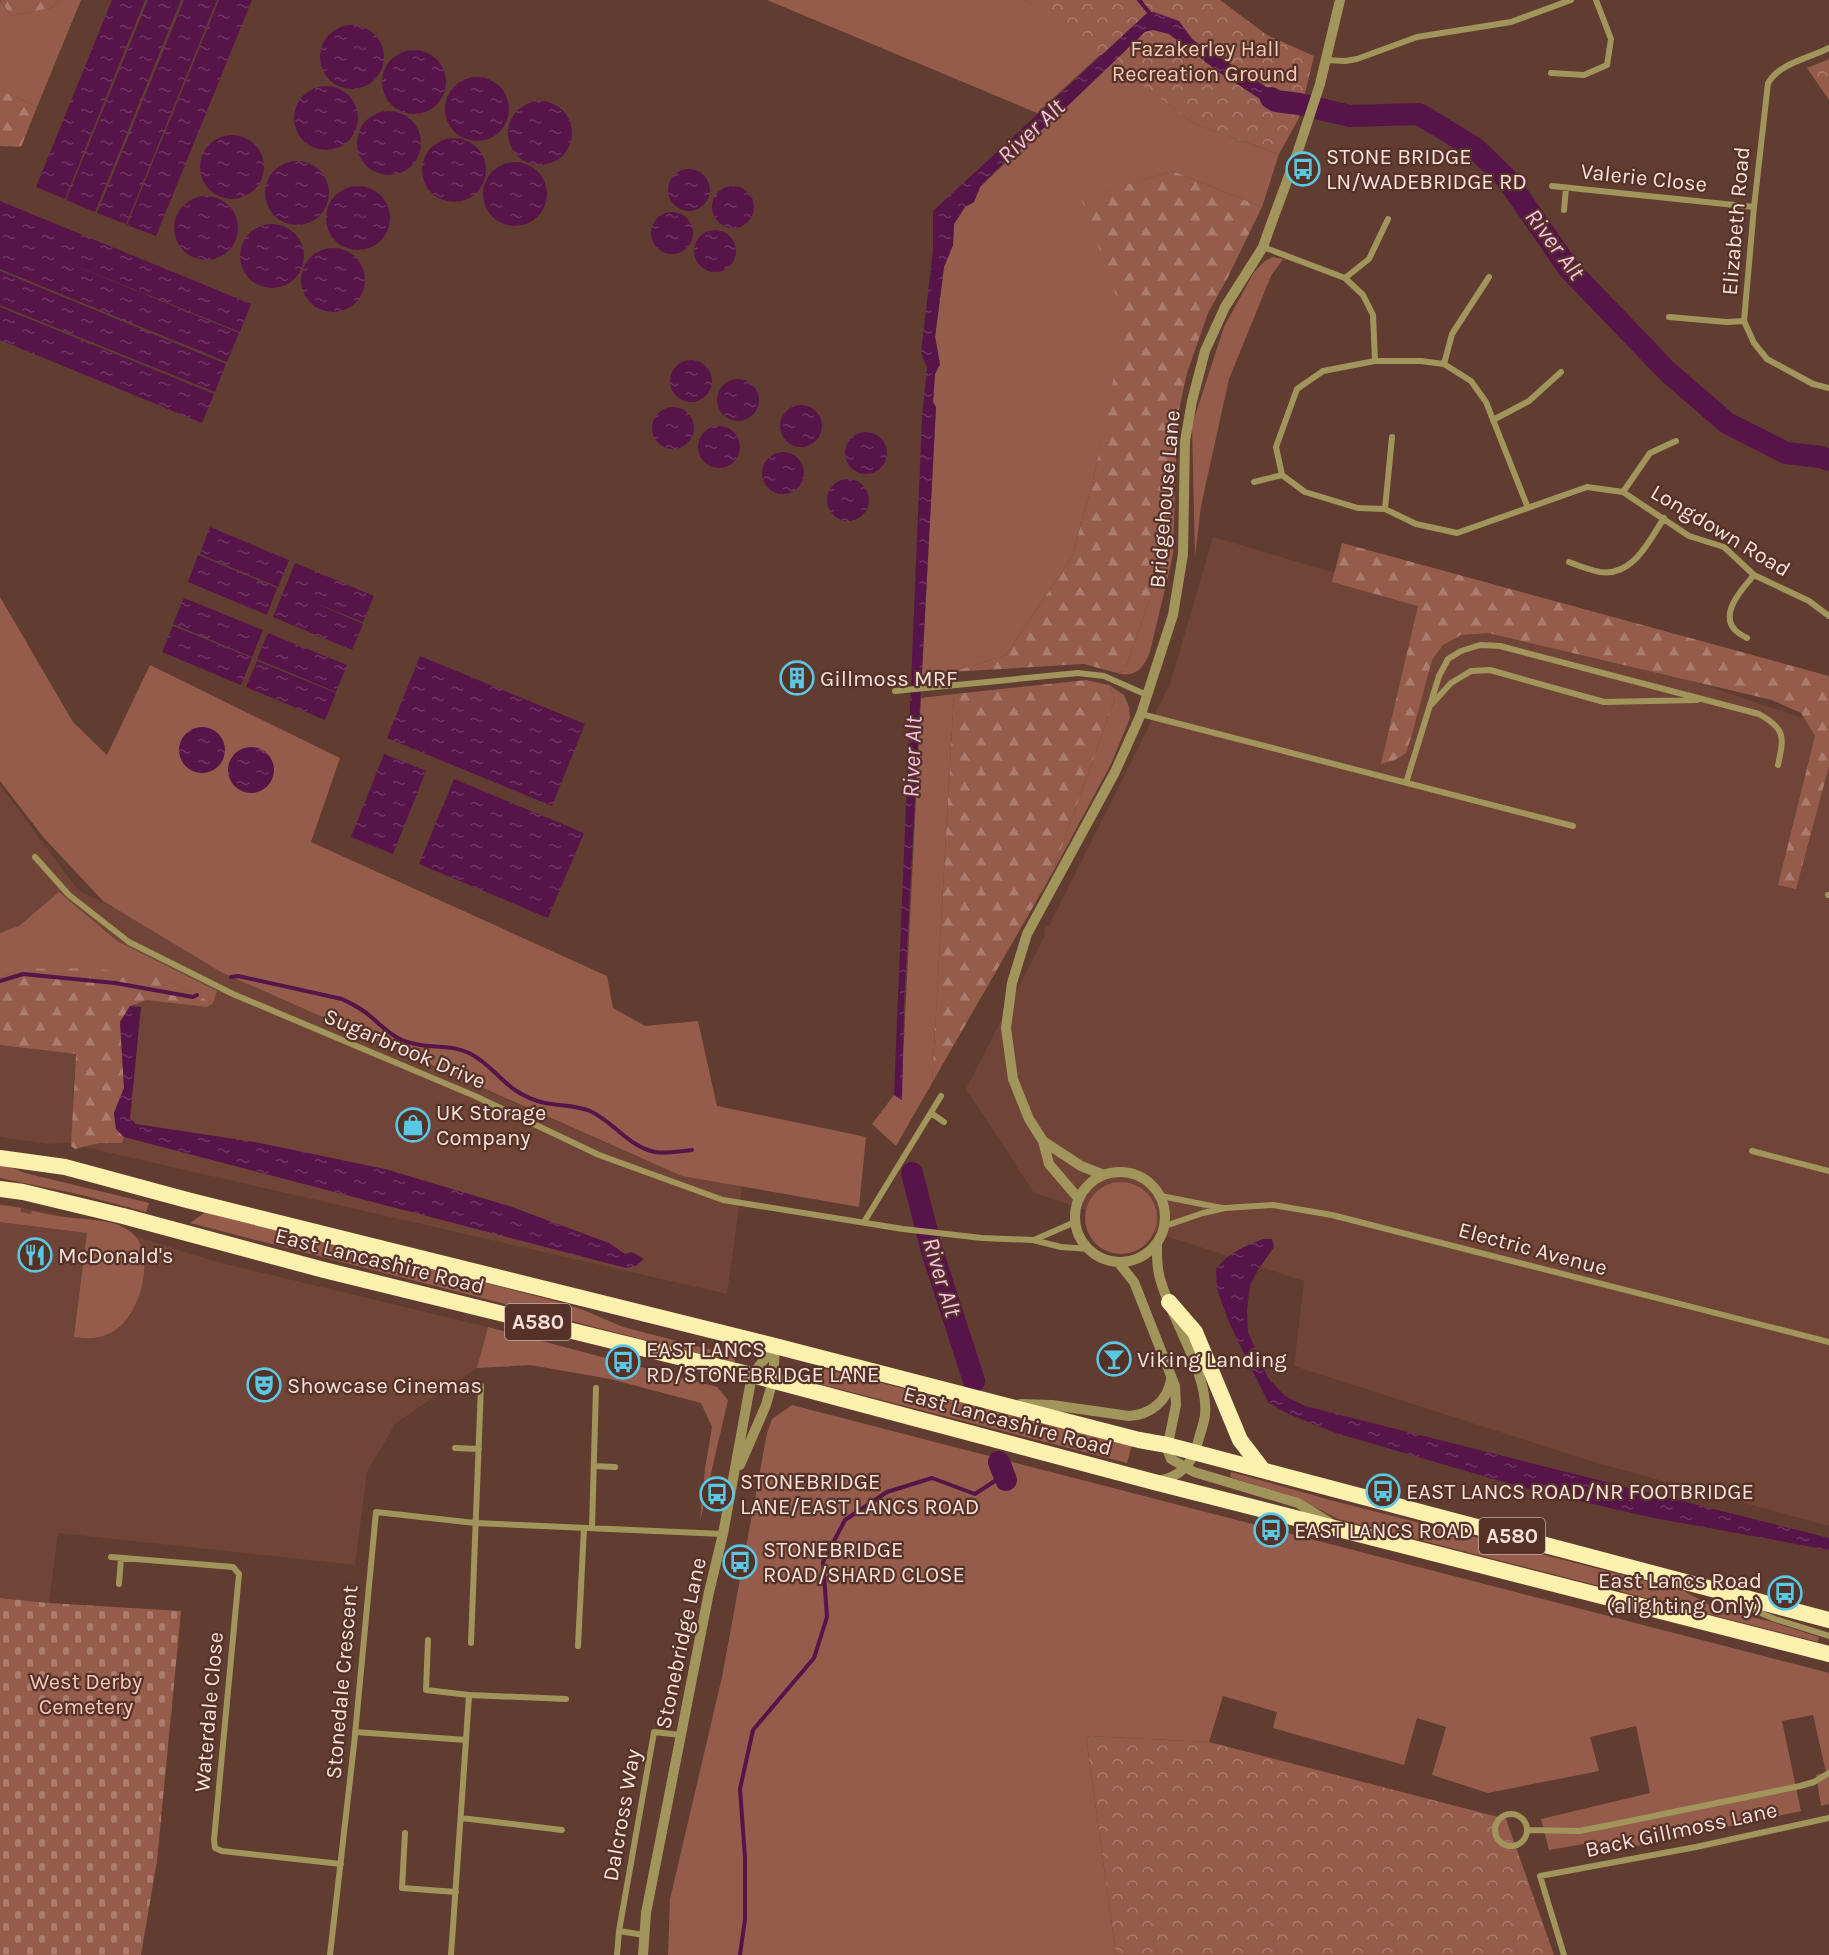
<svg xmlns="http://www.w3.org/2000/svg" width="1829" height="1955" font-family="Karla,sans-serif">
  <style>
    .built { fill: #704436 }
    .grass { fill: #965c4b }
    .forest { fill: url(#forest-firs) }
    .cemetery { fill: url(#cemetery-stones) }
    .park { fill: url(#park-crowns) }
    .water { fill: url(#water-ripples) }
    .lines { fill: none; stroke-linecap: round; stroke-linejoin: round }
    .stream { stroke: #571449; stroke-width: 4 }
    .river { stroke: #571449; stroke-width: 22 }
    .minor { stroke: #a1955b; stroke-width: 6 }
    .tertiary { stroke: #a1955b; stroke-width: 10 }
    .trunk { stroke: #fcf0ae; stroke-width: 16 }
    .labels { text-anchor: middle; stroke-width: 4.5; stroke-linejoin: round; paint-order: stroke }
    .shield { fill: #553227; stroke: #c7aca4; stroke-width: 1.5 }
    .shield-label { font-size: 21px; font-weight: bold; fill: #f8e1da }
    .park-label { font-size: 22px; fill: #f8c8b9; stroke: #553227 }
    .poi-label { font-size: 22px; fill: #f8e1da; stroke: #553227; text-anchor: start }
    .street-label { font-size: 22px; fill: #f8e1da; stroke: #553227 }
    .water-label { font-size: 24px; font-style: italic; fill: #fbbee8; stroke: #553227 }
  </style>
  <defs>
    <pattern id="forest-firs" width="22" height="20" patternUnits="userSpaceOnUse" patternTransform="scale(1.5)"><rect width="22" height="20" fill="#965c4b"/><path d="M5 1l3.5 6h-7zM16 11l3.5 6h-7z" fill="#ab7b6d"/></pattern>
    <pattern id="cemetery-stones" width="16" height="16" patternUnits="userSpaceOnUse" patternTransform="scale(1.5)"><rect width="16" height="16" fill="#965c4b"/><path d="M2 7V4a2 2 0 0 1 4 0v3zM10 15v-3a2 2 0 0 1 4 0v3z" fill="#ab7b6d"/></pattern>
    <pattern id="park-crowns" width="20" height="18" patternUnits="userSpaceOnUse" patternTransform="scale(1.5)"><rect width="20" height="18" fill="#965c4b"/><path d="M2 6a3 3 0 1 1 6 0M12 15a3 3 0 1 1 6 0" fill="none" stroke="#ab7b6d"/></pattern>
    <pattern id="water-ripples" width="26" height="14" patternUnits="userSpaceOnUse" patternTransform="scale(1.5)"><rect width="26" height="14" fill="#571449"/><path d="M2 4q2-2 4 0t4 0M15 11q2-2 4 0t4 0" fill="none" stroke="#703663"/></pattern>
  </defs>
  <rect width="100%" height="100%" fill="#603c31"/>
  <!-- built -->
  <path class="built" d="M1213,537L1600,650L1829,727V1526L1597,1463L1294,1366L1304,1281L1034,1193L966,1089L1044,937L1045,925L1049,926L1170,684Z
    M0,785L78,890L402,1053L640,1158L742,1186L727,1294L67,1143L48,1144L0,1137V1045L76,1054L72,1104L87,983L0,975Z
    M0,1203L83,1220L214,1261L488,1327L477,1368L396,1423L367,1472L355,1565L58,1533L49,1603L0,1598Z"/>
  <!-- grass -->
  <path class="grass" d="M60,0H81L37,107L0,90V1L11,16L51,8Z
    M767,0H1025L1101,54L1037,113Z
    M1112,63L1195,124L1279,154L1262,207L1173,171L1082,198L1126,320L1094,477L1072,557L1006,655L952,672L922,675L936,407L933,402L935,374L940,364L935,337L944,267L953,245L954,224L965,207L974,202L980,187Z
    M1273,257L1283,259L1271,276L1229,379L1201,506L1195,557L1192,425L1224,327L1254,272L1265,261Z
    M1177,419L1173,555L1150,652C1144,668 1135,678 1117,673L1125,670L1169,542Z
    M0,597L73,722L107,755L150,665L340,758L311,842L607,976L613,1008L645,1026L698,1021L717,1106L866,1137L859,1207L682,1176L221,972L103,901L44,838L0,781Z
    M1109,685L1124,695L1129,707L1130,718L1111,764L1053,872L1115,698Z
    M954,694L932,1083L896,1146L872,1124L894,1095L901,1099L921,698Z
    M59,892L117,941L217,991L213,1003L164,979L19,969L0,978V933L19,926Z
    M0,1163L25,1173L149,1203L146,1212L82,1195L0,1178Z
    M1085 1218a36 36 0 1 1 72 0a36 36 0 1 1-72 0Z
    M0,1205L21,1208V1212L31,1214L32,1211C43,1213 54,1216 65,1217C85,1220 110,1218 128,1230C158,1248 142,1310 118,1328C104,1339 90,1339 74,1337L87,1233L0,1222Z
    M207,1211L555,1301L586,1311L623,1327L735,1356V1363L190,1223Z
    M488,1327L717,1387L728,1400L700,1521L705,1469L712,1427L701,1403L610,1379L530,1365L477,1368Z
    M820,1368L1132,1445L1127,1463L816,1383Z
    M792,1405L1829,1673V1804L1821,1806L1816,1775L1826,1772L1813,1715L1782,1721L1801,1811L1594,1855L1590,1843L1549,1850L1541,1819L1650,1793L1636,1726L1590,1737L1599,1771L1488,1793L1432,1775L1446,1727L1417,1718L1404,1765L1273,1728L1277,1712L1223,1696L1209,1742L1086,1736L1116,1955H668L670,1899L722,1677L767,1433L772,1419Z
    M1231,1472L1334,1501L1684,1591L1715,1608L1772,1622L1819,1637L1818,1642L1338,1519L1295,1497L1230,1477Z"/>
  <!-- forest -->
  <path class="forest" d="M0,0H60L51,8L11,16Z
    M0,90L37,107L21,147L0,146Z
    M1173,171L1262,207L1228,277L1208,313L1187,373L1177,419L1169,542L1125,670L1117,673L1084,664L952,672L1006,655L1072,557L1094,477L1125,320L1081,198Z
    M1342,543L1829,676V766L1796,889L1778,885L1815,736L1801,713L1772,700L1488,633L1461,635L1443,645L1432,660L1412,734L1406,753L1395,760L1381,764L1418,606L1332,582Z
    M1086,680L1109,685L1115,698L1053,872L932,1083L954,694Z
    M91,968L164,979L213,1003L207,1007L146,1000L130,1006L120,1022L124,1088L114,1113L116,1129L124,1137L122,1143H99L75,1149L71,1146L76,1054L0,1045V978L19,969Z"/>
  <!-- cemetery -->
  <path class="cemetery" d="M0,1598L49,1603L181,1611L157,1861L141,1955H0Z"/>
  <!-- park -->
  <path class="park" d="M1025,0H1220L1267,35L1314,56L1299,118L1279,154L1195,124Z
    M1829,59V100L1807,68Z
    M1086,1736L1209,1742L1506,1819L1554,1955H1116Z"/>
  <!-- water -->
  <path class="water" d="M112,0H145L65,199L36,187Z
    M148,0H181L95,212L66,200Z
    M184,0H217L126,224L97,213Z
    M219,0H252L156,236L127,225Z
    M1154,12L1179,21L1193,40L1279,95L1300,99L1297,111L1274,108L1220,73L1169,34L1153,30L1145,32L1053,120L996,170L980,187L974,202L965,207L954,224L953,245L944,267L935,337L940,364L935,374L933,402L936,407L904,1005L902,1100L894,1095L922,417L927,368L921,353L933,250V211L1146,14Z
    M320 57a32 32 0 1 1 64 0a32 32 0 1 1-64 0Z
    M382 82a32 32 0 1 1 64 0a32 32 0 1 1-64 0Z
    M445 109a32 32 0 1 1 64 0a32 32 0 1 1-64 0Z
    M294 118a32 32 0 1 1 64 0a32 32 0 1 1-64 0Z
    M508 133a32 32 0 1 1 64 0a32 32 0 1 1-64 0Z
    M357 143a32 32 0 1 1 64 0a32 32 0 1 1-64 0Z
    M200 167a32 32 0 1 1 64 0a32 32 0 1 1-64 0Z
    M422 170a32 32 0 1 1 64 0a32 32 0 1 1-64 0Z
    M265 193a32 32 0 1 1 64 0a32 32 0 1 1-64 0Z
    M483 194a32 32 0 1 1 64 0a32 32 0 1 1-64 0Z
    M668 190a21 21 0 1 1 42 0a21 21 0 1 1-42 0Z
    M712 207a21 21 0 1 1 42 0a21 21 0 1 1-42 0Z
    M326 218a32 32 0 1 1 64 0a32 32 0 1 1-64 0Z
    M174 228a32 32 0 1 1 64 0a32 32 0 1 1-64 0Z
    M0,201L251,304L240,332L49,255L239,333L227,362L0,269Z
    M651 233a21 21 0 1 1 42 0a21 21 0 1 1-42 0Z
    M240 256a32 32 0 1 1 64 0a32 32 0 1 1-64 0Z
    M694 251a21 21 0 1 1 42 0a21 21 0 1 1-42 0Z
    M301 280a32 32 0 1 1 64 0a32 32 0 1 1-64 0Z
    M0,271L226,364L215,392L0,305Z
    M0,307L214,394L202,423L0,340Z
    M670 381a21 21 0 1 1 42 0a21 21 0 1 1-42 0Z
    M717 400a21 21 0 1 1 42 0a21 21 0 1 1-42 0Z
    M780 426a21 21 0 1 1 42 0a21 21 0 1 1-42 0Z
    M652 428a21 21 0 1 1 42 0a21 21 0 1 1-42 0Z
    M698 447a21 21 0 1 1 42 0a21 21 0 1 1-42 0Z
    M845 453a21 21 0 1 1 42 0a21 21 0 1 1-42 0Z
    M762 473a21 21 0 1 1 42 0a21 21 0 1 1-42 0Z
    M827 500a21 21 0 1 1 42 0a21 21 0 1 1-42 0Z
    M210,527L289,560L278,587L200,554Z
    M198,555L277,588L267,615L188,582Z
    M295,563L374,596L363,622L315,603L363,624L352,650L273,617Z
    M184,598L263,630L252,657L173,624Z
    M173,626L252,658L241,685L162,652Z
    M268,633L347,665L336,692L257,659Z
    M420,656L585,724L552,806L387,738Z
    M257,661L336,693L325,720L246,687Z
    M179 750a23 23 0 1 1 46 0a23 23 0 1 1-46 0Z
    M228 770a23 23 0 1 1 46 0a23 23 0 1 1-46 0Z
    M384,754L426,771L393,854L351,837Z
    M454,779L584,833L548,918L419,864Z
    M130,1006L141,1007L130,1118L136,1124L255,1142L385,1169L509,1206L609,1243L625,1254L632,1252L644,1259L636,1266L626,1268L124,1137L116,1129L114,1113L124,1088L120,1022Z
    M1263,1239H1272L1274,1247L1258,1270L1250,1285L1247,1310L1248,1332L1268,1378L1285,1396L1305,1406L1829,1538V1550L1649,1517L1528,1489L1336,1433L1286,1413L1268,1402L1247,1360L1228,1320L1217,1289L1216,1269C1228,1253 1245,1246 1263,1239Z"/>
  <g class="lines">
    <!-- stream -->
    <path class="stream" d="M1139,0L1152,16
      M231,977L238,976L342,999C352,1004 361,1008 370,1016C381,1025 388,1034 402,1040C424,1050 449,1043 469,1053C488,1062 499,1079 515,1090C524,1096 535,1101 545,1103C560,1106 576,1105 590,1111C614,1122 629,1147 655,1152C668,1154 680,1151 692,1150
      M0,981L23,974L115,983L193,997L197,995
      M740,1955L745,1919V1857L740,1789L753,1730L814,1658L827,1617L823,1562L845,1520L887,1492L932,1478L975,1494L1004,1475"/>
    <!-- river -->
    <path class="river" d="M1271,98L1276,101L1299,104L1350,116L1419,114L1475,148L1506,178L1569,269L1668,372L1727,423L1786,453L1821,457L1829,460
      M912,1173L932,1251L974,1381
      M999,1462L1006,1480"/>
    <!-- minor -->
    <path class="minor" d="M1829,48C1808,59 1781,62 1768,83L1754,207L1744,321L1754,343L1767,359L1813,384L1829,388
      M1326,60L1345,61L1357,59L1417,37L1511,22L1571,0
      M1551,73L1584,75L1607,65L1611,39L1596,0
      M1552,186L1754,207
      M1564,210L1566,188
      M1263,247L1345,278L1363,295L1373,315L1375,361H1421L1444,364L1471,381L1486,402L1528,508
      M1345,278L1369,259L1388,219
      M1669,317L1727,322L1744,321
      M1375,361L1323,371L1297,389L1276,447L1282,475L1305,492L1358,508L1385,509L1416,524L1457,533L1587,487L1623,492L1689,536L1724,547L1754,575L1809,601L1829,616
      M1444,364L1452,334L1489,277
      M1493,420L1529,401L1561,372
      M1254,482L1282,475
      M1623,492L1650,453L1676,441
      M1385,509L1392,437
      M1569,562C1579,566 1590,570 1600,572C1633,577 1649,541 1664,518
      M1747,638C1743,636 1738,633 1735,630C1719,613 1743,588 1754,575
      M895,691L1078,673L1104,676L1147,695
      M1431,705L1451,683L1471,671L1490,670L1604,702L1697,700
      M1141,714L1573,826
      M1406,783L1439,676L1448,659L1461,651L1480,645L1500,646L1759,714C1786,729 1784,737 1778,765
      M35,857L69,895L129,942L233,994L475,1096L599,1155L723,1200L903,1229L982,1238L1033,1240L1061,1247L1089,1249
      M1828,895H1829
      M931,1113L944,1122
      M1752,1151L1829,1171
      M1161,1196L1222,1208
      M864,1222L941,1096
      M1165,1226L1203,1213L1225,1208L1273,1205L1332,1215L1829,1342
      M1034,1240L1075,1222
      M455,1448L479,1449
      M594,1466L615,1467
      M592,1528L596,1388
      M111,1557L233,1567L239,1574L214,1840L215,1848L222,1851L341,1864
      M119,1584L121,1558
      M1739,1604L1775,1619L1829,1636
      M428,1640L426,1690L469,1695L466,1740
      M471,1643L481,1386
      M578,1646L584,1528
      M469,1695L566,1699
      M355,1732L466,1740L451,1955
      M1495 1830a16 16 0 1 1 32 0a16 16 0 1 1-32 0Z
      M461,1818L562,1830
      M1527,1830L1579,1831L1610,1825L1800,1786L1814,1782L1829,1773
      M405,1833L402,1888L456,1892
      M619,1931L644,1935
      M330,1955L354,1745L376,1512L475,1523L723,1534
      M617,1955L619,1931L654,1732L681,1735
      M1564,1955L1540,1876L1696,1847L1829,1818"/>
    <!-- tertiary -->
    <path class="tertiary" d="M1043,1141L1081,1166L1104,1175
      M1075 1217a45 45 0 1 1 90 0a45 45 0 1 1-90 0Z
      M1079,1199L1049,1164L1043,1141L1029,1119L1013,1079L1006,1028L1012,983L1027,934L1115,772L1141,714L1173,615L1183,554L1185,441L1192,401L1205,351L1225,307L1263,247L1270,227L1297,154L1320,84L1340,0
      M1157,1245C1157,1258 1157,1272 1162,1285C1174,1323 1209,1376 1205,1415C1204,1424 1200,1433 1198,1442C1193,1463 1180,1477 1158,1481
      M1118,1262L1134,1282L1175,1386L1176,1405L1167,1449L1171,1459L1194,1472L1298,1503L1329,1522
      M1021,1404L1052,1405L1129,1416C1150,1415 1168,1401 1171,1379
      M740,1465L766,1405L773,1380L775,1346
      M643,1955L646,1913L709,1592L723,1534L752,1375L775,1346"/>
    <!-- trunk -->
    <path class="trunk" d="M0,1158L65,1167L187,1200L775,1346L1139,1440L1167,1445L1829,1620
      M0,1189L23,1192L123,1216L324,1270L752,1375L1154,1482L1829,1654
      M1169,1302L1195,1332L1240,1440L1263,1470"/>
  </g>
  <!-- icons -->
  <defs>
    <g id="bus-ring" transform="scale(1.725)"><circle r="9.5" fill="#553227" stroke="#5ac8e5" stroke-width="1.5"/><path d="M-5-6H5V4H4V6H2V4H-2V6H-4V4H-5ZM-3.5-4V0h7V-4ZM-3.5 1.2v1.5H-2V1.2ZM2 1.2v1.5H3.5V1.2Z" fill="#5ac8e5"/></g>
    <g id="building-ring" transform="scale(1.725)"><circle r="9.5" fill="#553227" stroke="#5ac8e5" stroke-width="1.5"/><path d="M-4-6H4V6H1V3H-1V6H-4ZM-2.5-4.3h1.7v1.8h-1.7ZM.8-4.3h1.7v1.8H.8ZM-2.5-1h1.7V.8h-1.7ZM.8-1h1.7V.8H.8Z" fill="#5ac8e5"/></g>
    <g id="shop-ring" transform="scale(1.725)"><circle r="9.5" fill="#553227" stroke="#5ac8e5" stroke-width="1.5"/><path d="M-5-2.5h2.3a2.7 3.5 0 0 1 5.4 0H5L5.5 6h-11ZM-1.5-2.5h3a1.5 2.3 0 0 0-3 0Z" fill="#5ac8e5"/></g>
    <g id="restaurant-ring" transform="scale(1.725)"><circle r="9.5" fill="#553227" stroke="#5ac8e5" stroke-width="1.5"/><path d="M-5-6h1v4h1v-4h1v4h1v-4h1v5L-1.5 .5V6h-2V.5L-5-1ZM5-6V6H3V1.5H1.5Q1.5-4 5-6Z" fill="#5ac8e5"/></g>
    <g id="bar-ring" transform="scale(1.725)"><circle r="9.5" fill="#553227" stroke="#5ac8e5" stroke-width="1.5"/><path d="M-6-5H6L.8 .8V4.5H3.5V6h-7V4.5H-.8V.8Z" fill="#5ac8e5"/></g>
    <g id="theatre-ring" transform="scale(1.725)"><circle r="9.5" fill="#553227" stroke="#5ac8e5" stroke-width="1.5"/><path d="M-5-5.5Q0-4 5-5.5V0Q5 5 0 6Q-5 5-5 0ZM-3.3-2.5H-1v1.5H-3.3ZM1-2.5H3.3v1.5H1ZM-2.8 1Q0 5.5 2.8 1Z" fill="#5ac8e5"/></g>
  </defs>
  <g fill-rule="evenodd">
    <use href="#bus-ring" x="1303" y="169"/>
    <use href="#building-ring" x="797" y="678"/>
    <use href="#shop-ring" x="413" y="1125"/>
    <use href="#restaurant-ring" x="35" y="1255"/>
    <use href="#bar-ring" x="1114" y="1359"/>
    <use href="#bus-ring" x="623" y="1362"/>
    <use href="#theatre-ring" x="264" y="1385"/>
    <use href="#bus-ring" x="1383" y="1491"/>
    <use href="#bus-ring" x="717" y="1494"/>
    <use href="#bus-ring" x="1271" y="1530"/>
    <use href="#bus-ring" x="740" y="1562"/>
    <use href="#bus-ring" x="1785" y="1593"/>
  </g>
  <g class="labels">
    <!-- shield labels -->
    <g class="shield">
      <rect x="505" y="1304" width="66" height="36" rx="4.5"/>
      <rect x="1479" y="1518" width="66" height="36" rx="4.5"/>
    </g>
    <g class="shield-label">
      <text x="538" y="1329">A580</text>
      <text x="1512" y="1543">A580</text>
    </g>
    <!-- park labels -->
    <g class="park-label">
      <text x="1205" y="56">Fazakerley Hall<tspan x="1205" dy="25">Recreation Ground</tspan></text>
      <text x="86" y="1689">West Derby<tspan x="86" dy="25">Cemetery</tspan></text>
    </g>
    <!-- poi labels -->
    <g class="poi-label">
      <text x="1326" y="164">STONE BRIDGE<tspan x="1326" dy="25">LN/WADEBRIDGE RD</tspan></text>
      <text x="820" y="686">Gillmoss MRF</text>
      <text x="436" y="1120">UK Storage<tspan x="436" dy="25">Company</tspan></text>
      <text x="58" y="1263">McDonald's</text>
      <text x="646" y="1357">EAST LANCS<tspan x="646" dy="25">RD/STONEBRIDGE LANE</tspan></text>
      <text x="1137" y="1367">Viking Landing</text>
      <text x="287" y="1393">Showcase Cinemas</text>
      <text x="740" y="1489">STONEBRIDGE<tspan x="740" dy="25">LANE/EAST LANCS ROAD</tspan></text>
      <text x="1406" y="1499">EAST LANCS ROAD/NR FOOTBRIDGE</text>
      <text x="1294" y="1538">EAST LANCS ROAD</text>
      <text x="763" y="1557">STONEBRIDGE<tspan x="763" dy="25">ROAD/SHARD CLOSE</tspan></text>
      <text x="1762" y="1588" text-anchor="end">East Lancs Road<tspan x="1762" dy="25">(alighting Only)</tspan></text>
    </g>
    <!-- street labels -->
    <g class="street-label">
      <text transform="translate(1644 177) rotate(6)" y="8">Valerie Close</text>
      <text transform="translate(1735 221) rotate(-85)" y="8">Elizabeth Road</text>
      <text transform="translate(1164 499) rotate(-85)" y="8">Bridgehouse Lane</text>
      <text transform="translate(1721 530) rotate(31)" y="8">Longdown Road</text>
      <text transform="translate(405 1048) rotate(23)" y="8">Sugarbrook Drive</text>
      <text transform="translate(1533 1248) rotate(15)" y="8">Electric Avenue</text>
      <text transform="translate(380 1260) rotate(14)" y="8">East Lancashire Road</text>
      <text transform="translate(1008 1420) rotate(15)" y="8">East Lancashire Road</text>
      <text transform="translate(680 1643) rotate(-78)" y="8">Stonebridge Lane</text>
      <text transform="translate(341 1682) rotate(-85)" y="8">Stonedale Crescent</text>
      <text transform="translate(208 1712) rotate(-85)" y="8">Waterdale Close</text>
      <text transform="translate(621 1815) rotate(-80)" y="8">Dalcross Way</text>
      <text transform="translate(1681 1829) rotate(-12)" y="8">Back Gillmoss Lane</text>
    </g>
    <!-- water labels -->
    <g class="water-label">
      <text transform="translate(1031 131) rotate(-43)" y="8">River Alt</text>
      <text transform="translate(1555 244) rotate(53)" y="8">River Alt</text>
      <text transform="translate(912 757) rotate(-88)" y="8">River Alt</text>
      <text transform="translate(942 1277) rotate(73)" y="8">River Alt</text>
    </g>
  </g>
</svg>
